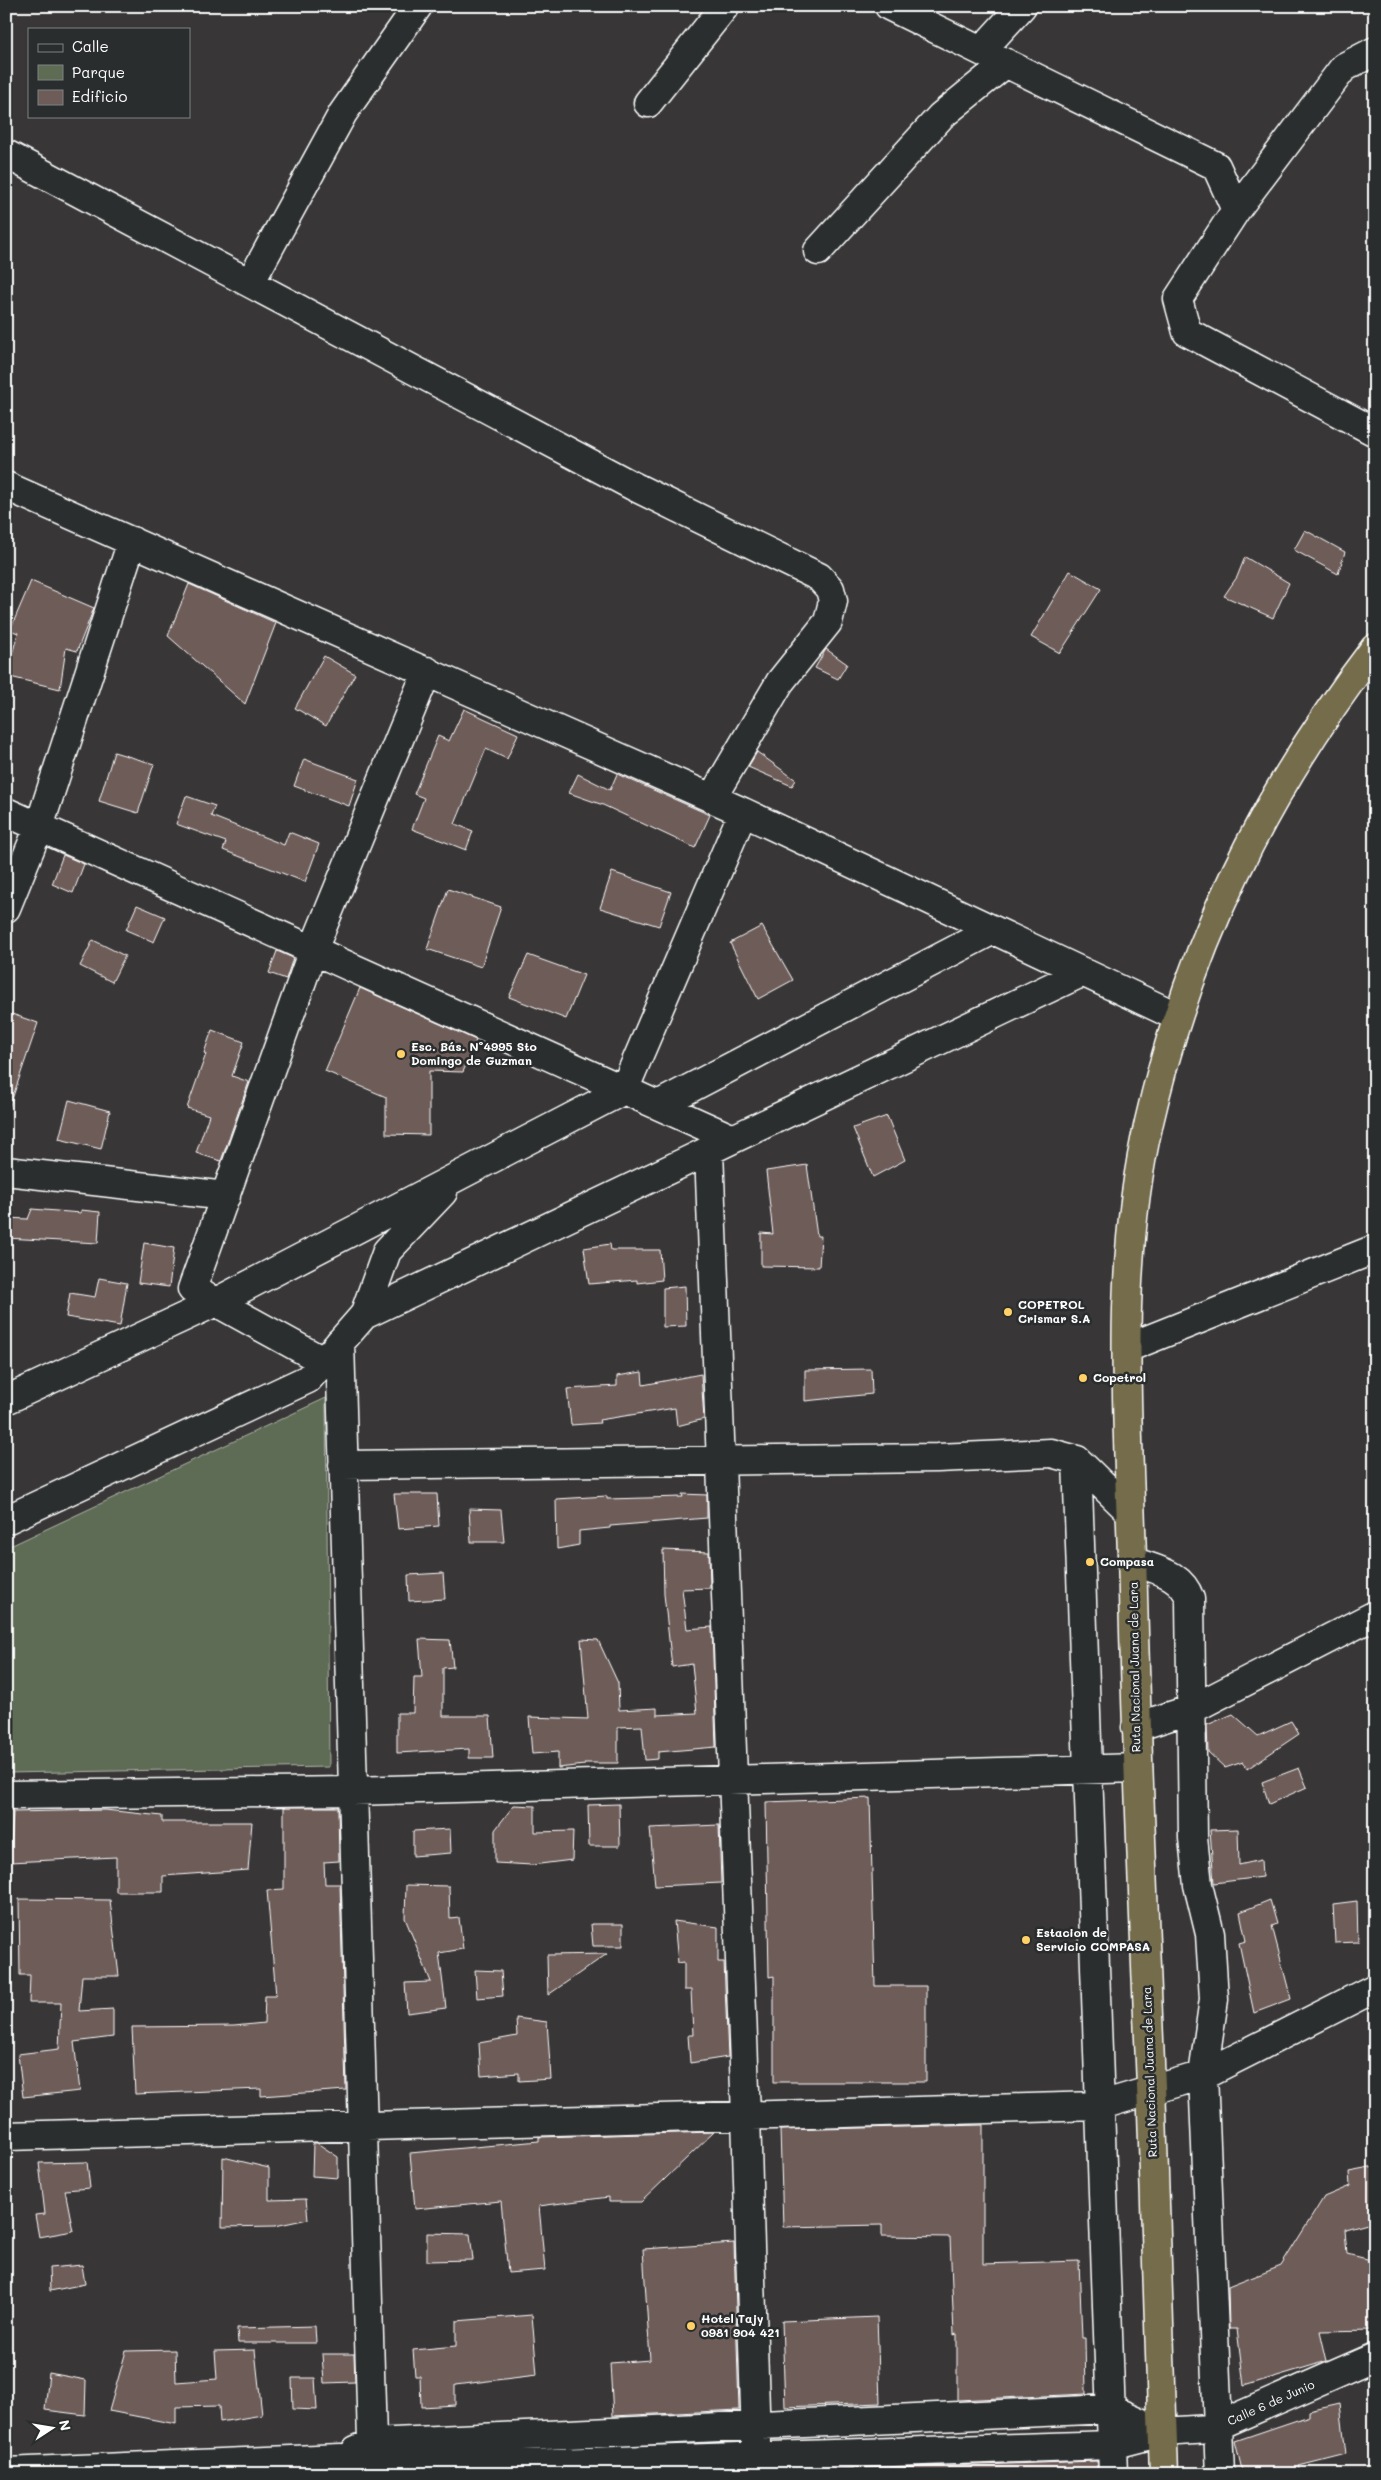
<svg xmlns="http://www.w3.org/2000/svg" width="1381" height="2480" font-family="Mali,sans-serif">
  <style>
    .green { fill: #5e6c54; stroke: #aeb6aa }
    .building { fill: #6e5c58; stroke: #fff }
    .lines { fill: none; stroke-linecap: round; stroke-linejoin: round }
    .minor-casing { stroke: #fff; stroke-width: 31 }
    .highway-casing { stroke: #fff; stroke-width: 31 }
    .minor { stroke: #2a2d2e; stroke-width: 28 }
    .highway { stroke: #746c4b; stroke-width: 28 }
    .poi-dot { fill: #ffd166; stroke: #2a2d2e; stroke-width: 2 }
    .labels { text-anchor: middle; stroke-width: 5; stroke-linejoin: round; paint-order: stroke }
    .poi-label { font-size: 12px; font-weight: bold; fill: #fff; stroke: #2a2d2e; text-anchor: start }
    .street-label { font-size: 12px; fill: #fff; stroke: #2a2d2e }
  </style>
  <rect width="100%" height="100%" fill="#383636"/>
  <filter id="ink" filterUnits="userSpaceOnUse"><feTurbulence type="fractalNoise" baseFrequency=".02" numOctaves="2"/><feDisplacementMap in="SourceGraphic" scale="10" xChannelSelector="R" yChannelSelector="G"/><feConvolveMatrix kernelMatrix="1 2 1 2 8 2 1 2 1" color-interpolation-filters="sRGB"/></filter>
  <g filter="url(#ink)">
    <!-- green -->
    <path class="green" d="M326,1398L329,1767L6,1773V1548Z"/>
    <!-- building -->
    <path class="building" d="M1305,530L1345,552L1338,574L1294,550Z
      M1245,557L1289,583L1273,618L1224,596L1237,577Z
      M1070,571L1101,589L1060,653L1031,637Z
      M31,581L94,608L77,651L66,648L60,689L6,676L18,633L10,630Z
      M189,584L276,623L245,704L168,636Z
      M826,649L847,664L838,679L815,668Z
      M324,656L355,674L326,726L295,708Z
      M464,709L518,734L507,759L486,749L455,824L473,831L466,850L412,829L424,798L414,794L438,736L449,741Z
      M114,752L154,764L138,813L99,801Z
      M757,752L796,780L792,786L748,767Z
      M304,759L358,779L349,806L294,786Z
      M578,774L610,790L617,774L710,815L695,848L603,805L569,793Z
      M186,796L215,806L211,816L284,845L289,832L319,844L305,882L223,850L226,842L176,824Z
      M63,855L84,864L73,893L52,884Z
      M612,872L671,892L659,926L600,908Z
      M448,889L501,907L481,967L427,949Z
      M137,905L165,917L154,942L126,930Z
      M762,926L793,980L758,999L730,943Z
      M93,940L125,956L112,982L80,966Z
      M277,951L293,958L286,979L269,973Z
      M528,955L584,975L566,1019L509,997Z
      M360,988L476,1040L463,1072L429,1071V1135L386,1134V1097L325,1071Z
      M6,1012L38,1023L9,1108H6Z
      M212,1030L244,1042L232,1076L249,1082L221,1161L196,1153L209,1115L187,1108L206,1054L204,1053Z
      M69,1100L110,1111L101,1149L59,1139Z
      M887,1116L905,1160L873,1177L853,1128Z
      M807,1165L817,1236H821L819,1267L761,1266V1233L773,1234L766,1171Z
      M32,1209L81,1213V1210L100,1212L98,1243L6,1238V1218L28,1219Z
      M144,1243L174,1248L169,1287L138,1283Z
      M610,1244L611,1250H660L662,1280L637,1283V1280L589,1284L584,1248Z
      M99,1278L127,1283L120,1326L66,1317L70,1293L95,1297Z
      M685,1286L686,1326L663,1327V1288Z
      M871,1369L872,1394L805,1401V1370Z
      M642,1372L643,1385L701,1374L704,1419L677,1426L675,1408L599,1420L600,1423L571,1425L567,1389L617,1386V1376Z
      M394,1494H437L439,1526L398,1529Z
      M682,1494L707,1495V1518L610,1526V1528L579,1531V1545L557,1549L556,1499L607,1496V1499L683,1497Z
      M469,1509L501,1510L504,1542H471Z
      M663,1550L709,1552L710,1588L682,1589L687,1629L712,1627L716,1747L658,1752V1759L645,1760L642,1726L618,1727V1763H585V1765L558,1768V1752L532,1754L529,1717L588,1719L581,1639L598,1640L618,1683L619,1710L657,1708V1715L697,1713L692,1664L672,1667L664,1594Z
      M443,1573L445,1599L409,1601L408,1575Z
      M419,1639L450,1640L453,1667L443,1668V1716H490L493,1758H469V1749L397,1753V1713H413L414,1677H422Z
      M1233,1714L1258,1736L1291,1721L1299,1734L1247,1769L1243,1762L1225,1768L1208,1752L1207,1725Z
      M1299,1768L1307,1787L1269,1804L1262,1782Z
      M870,1798L875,1986H926V2082H774V1976L769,1977L766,1802Z
      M619,1804L620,1846H589L588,1805Z
      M514,1805L535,1806V1832L573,1831L572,1860L532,1865L495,1863V1830Z
      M284,1807H338L339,1861L324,1862L325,1884H340L346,2090L261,2096V2089L135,2094L132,2027L234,2026L264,2023L265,1996H276L267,1890L284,1889Z
      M105,1810L162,1816V1822H252L248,1870L163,1876V1892H116V1857L10,1862L13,1812Z
      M719,1825L721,1883L655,1886L650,1828Z
      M450,1829L451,1853L413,1856V1831Z
      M1238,1829L1239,1865L1261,1860L1262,1877L1214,1883L1210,1830Z
      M406,1885L449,1886L450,1919L459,1918L463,1949L439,1953L446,2008L407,2013L405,1983L431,1982L405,1918Z
      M19,1899L110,1900L119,1976H82L79,2011L113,2009V2037L74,2042L80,2091L23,2097L18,2054L59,2049L61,2003H29L30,1975H20Z
      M1270,1900L1277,1924L1272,1926L1291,1999L1254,2013L1239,1943L1246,1941L1240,1912Z
      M1357,1901L1358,1942L1335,1943L1333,1904Z
      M674,1921L718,1927V1962H724L728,2057L690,2063L688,2035H693L691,1990H684V1962L678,1963Z
      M591,1924H623V1946H593Z
      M607,1954L548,1995L547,1955Z
      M475,1970L501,1971L503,1996L477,1998Z
      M516,2018L547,2022L551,2079L519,2081V2073L481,2076L479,2043L517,2036Z
      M983,2125V2264L1079,2261L1082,2338H1085L1086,2394L957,2400V2334L954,2335L950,2237L882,2236V2225L783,2227L780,2130Z
      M714,2132L641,2202H609V2197L539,2206L545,2270L508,2273L501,2201L415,2209L410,2153L539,2141V2137Z
      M313,2143H317L338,2157V2178L312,2176Z
      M223,2157L269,2168V2200L306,2199L308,2219L275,2226L222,2227Z
      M87,2162L90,2188L65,2190L73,2231L39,2237L35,2215L45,2214L39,2163Z
      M1375,2167V2221L1345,2229L1347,2254L1375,2261V2330L1320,2331L1327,2361L1244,2386L1237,2329H1229L1228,2287L1281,2266L1324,2197L1350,2186L1349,2172Z
      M427,2233L470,2234L473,2260L427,2261Z
      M734,2243L739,2410L613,2416L610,2363L650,2360L643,2249Z
      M82,2265L85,2284L50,2291L49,2268Z
      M532,2315L537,2375L455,2385V2405L421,2407L420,2376H415L413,2350L456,2346V2321Z
      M877,2317L880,2403L785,2407L782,2321Z
      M315,2326L316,2343H238L237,2328Z
      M175,2350L176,2382L217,2379L215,2351L255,2350L262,2415L220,2422L219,2406L176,2407V2424L109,2411L126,2351Z
      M322,2354H354L355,2382L324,2383Z
      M49,2373L86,2380L85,2415L45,2410Z
      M292,2378H315L317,2410L293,2409Z
      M1340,2404L1346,2454L1299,2466L1302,2474H1243L1235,2441L1309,2416V2411Z
      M1097,2461V2474H891V2468Z"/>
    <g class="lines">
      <!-- minor casing -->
      <g class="minor-casing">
        <path id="minor" d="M889,6L1216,166L1236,210L1178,299L1187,332L1375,432
          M981,51L1022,6
          M648,103L725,6
          M6,154L633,486L819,577L830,589L833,601L828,622L780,682L712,798
          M1236,210L1344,67L1375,51
          M818,251L941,116L1006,63
          M250,283L343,113L418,6
          M6,486L743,812L1176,1016
          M6,812L733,1139
          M6,908L39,827L132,541
          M658,1105L993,930
          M709,1151L746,2116L757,2474
          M6,1171L226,1196
          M364,1315L387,1251L443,1192
          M340,1342L373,2474
          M1127,1348L1375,1249
          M323,1361L192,1289L313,950L427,671
          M6,1400L216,1302L624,1090L743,812
          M1077,1460L1113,2474
          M343,1465L937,1458L1051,1453L1077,1460L1129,1511
          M6,1520L308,1379L364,1315L1083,972
          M1132,1561C1156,1570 1181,1573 1190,1599L1193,1838L1198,1885L1210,1934L1214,1999L1203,2075L1220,2474
          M1136,1727L1192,1709L1375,1615
          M6,1795L353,1791L1138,1768
          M6,2136L1098,2106L1203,2075L1375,1988
          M356,2450L372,2443L1110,2409L1162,2432
          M6,2472L341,2458L373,2469L1112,2445L1162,2432L1210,2429L1375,2357"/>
      </g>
      <!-- highway casing -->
      <g class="highway-casing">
        <path id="highway" d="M1164,2474C1159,2344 1156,2215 1151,2086C1144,1922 1137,1758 1133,1594C1130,1438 1113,1276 1149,1122C1190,943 1264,793 1375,648"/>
      </g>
      <!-- minor -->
      <use href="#minor" class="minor"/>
      <!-- highway -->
      <use href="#highway" class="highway"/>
    </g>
  </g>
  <!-- markers -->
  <g class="poi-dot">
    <circle cx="401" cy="1054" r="5"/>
    <circle cx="1008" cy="1312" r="5"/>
    <circle cx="1083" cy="1378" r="5"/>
    <circle cx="1090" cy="1562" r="5"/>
    <circle cx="1026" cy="1940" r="5"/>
    <circle cx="691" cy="2326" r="5"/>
  </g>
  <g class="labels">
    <!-- poi labels -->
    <g class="poi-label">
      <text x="411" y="1051">Esc. Bás. N°4995 Sto<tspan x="411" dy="14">Domingo de Guzman</tspan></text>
      <text x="1018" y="1309">COPETROL<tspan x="1018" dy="14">Crismar S.A</tspan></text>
      <text x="1093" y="1382">Copetrol</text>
      <text x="1100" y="1566">Compasa</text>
      <text x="1036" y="1937">Estacion de<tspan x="1036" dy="14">Servicio COMPASA</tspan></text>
      <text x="701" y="2323">Hotel Tajy<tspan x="701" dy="14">0981 904 421</tspan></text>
    </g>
    <!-- street labels -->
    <g class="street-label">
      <text transform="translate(1135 1667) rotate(-91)" y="4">Ruta Nacional Juana de Lara</text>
      <text transform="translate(1150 2072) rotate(-92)" y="4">Ruta Nacional Juana de Lara</text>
      <text transform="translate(1271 2403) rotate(-24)" y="4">Calle 6 de Junio</text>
    </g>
  </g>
  <!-- margin -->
  <rect width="1381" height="2480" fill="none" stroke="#2a2d2e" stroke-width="25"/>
  <rect x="12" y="12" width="1356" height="2455" fill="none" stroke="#fff" stroke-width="2" filter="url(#ink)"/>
  <!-- legend -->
  <rect x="28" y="28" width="162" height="90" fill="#2a2d2e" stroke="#7f8182"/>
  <rect x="38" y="44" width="25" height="8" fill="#2a2d2e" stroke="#7f8182"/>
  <text x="72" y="52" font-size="15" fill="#ffffff">Calle</text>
  <rect x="38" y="65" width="25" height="15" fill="#5e6c54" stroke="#7f8182"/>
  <text x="72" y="78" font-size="15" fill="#ffffff">Parque</text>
  <rect x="38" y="90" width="25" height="15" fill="#6e5c58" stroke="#7f8182"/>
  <text x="72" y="102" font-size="15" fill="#ffffff">Edificio</text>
  <!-- north arrow -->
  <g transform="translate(52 2428) rotate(78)" stroke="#2a2d2e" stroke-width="4" paint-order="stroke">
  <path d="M0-4L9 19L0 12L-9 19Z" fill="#ffffff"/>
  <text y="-8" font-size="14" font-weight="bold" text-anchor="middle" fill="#ffffff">N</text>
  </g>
</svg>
